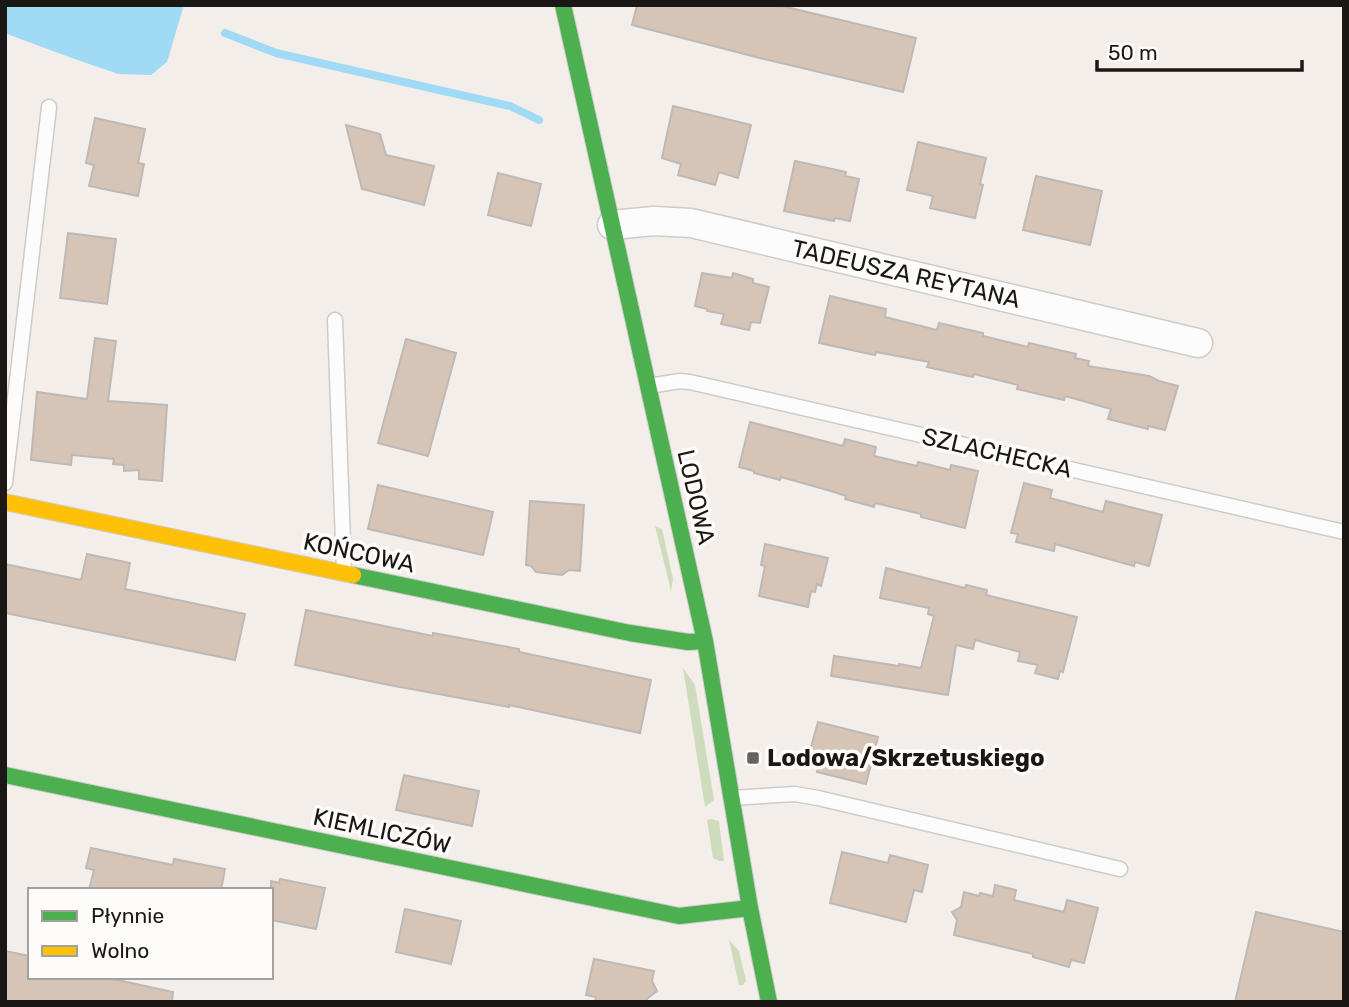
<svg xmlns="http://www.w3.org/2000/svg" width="1349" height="1007" font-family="Rubik,sans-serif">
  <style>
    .green { fill: #cfdbbd }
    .water { fill: #a1daf4 }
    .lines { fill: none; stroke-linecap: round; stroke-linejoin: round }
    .stream { stroke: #a1daf4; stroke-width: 8 }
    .building { fill: #d6c4b6; stroke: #beb9b6; stroke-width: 2 }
    .lane-casing { stroke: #cfcbc7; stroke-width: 17 }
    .street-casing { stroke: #cfcbc7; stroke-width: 31 }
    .fast-casing { stroke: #cfcbc7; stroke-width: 18 }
    .slow-casing { stroke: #cfcbc7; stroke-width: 18 }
    .lane { stroke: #fdfcfc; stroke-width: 14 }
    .street { stroke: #fdfcfc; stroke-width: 28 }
    .fast { stroke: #4caf50; stroke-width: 16 }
    .slow { stroke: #ffc107; stroke-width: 16 }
    .poi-dot { fill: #67625f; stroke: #fefcfa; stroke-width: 2.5 }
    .labels { text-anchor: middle; stroke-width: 7; stroke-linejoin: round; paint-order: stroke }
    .street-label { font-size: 24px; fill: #1b1714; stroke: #fefcfa }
    .poi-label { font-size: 24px; font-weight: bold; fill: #1b1714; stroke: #fefcfa; text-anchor: start }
  </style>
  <rect width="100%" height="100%" fill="#f4eeea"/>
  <!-- green -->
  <path class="green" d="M655,526L662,529L673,579L671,591Z
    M683,668L695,685L714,800L705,807Z
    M711,819L719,821L724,861H719L713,858L707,820Z
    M729,940L739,951L746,981L743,985H739Z"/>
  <!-- water -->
  <path class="water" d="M5,5H184L167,62L151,75L118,74L69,57L7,34L5,33Z"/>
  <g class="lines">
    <!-- stream -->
    <path class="stream" d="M225,33L276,53L510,106L539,120"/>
  </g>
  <!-- building -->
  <path class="building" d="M637,5H778L916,38L903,92L756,57L632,25Z
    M673,106L751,125L738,178L719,172L715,185L678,175L681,164L662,158Z
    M95,118L145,129L138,163L144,164L138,196L89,186L94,165L86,163Z
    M346,125L380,134L386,155L434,166L424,205L362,189Z
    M918,142L986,158L980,184L983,185L975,218L930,208L933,196L907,190Z
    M795,161L846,172L845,176L859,179L850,221L835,218L834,221L784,211Z
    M498,173L541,184L531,226L488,215Z
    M1036,176L1102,191L1090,245L1023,230Z
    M68,233L116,239L107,304L60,298Z
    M702,273L732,278L733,273L753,279V283L769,287L760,323L751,322L749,330L721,324L724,314L707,311V309L695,306Z
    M830,296L886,309L885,317L937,330L939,323L983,333V336L1028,347L1029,343L1076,354L1075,358L1089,361L1088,366L1149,376L1159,381L1178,386L1165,430L1148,426V429L1108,419L1111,409L1065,396L1064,400L1017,389L1018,385L974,374L973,377L927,367L929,362L876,352L875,355L819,343Z
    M95,338L116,341L108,401L167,405L162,481L139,479V470L124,471V465L113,464L114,459L72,455L71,465L31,460L37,392L87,399Z
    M406,339L456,353L428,456L378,443Z
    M750,422L843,446L845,439L876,447L874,456L917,466L918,462L950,470L951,465L978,471L965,528L921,517V514L875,503L874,507L845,499L846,496L831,491L781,477L780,480L754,473V471L739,467Z
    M1024,483L1052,490L1050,498L1103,512L1106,501L1162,515L1149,566L1135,562L1134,566L1055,544L1054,551L1016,542L1018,534L1011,533Z
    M378,485L493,512L483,555L368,529Z
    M530,501L584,505L580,571L569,570L562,575L536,572L531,566L526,565Z
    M765,544L828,558L821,586L817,584L815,592L811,591L808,607L759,596L765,566L761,565Z
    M87,554L130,563L125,589L245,614L235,660L5,613V564L81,580Z
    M886,568L965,588L966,585L987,590L986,595L1077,617L1063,672L1060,671L1058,679L1035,673L1038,665L1018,661L1020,652L975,640L973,649L956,645L948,695L831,676L834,656L899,666V664L921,668L934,616L928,614L929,608L880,598Z
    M306,610L433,636V633L519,649V652L651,680L640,733L509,705V707L384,684L295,665Z
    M818,722L878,737L866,784L817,772L820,761L808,758Z
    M404,775L479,791L472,826L396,810Z
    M91,848L173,865L174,859L225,869L221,890H89L94,870L86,868Z
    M842,852L888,863L890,855L928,865L922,892L914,890L906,922L830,903Z
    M280,879L325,888L316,929L271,920V881L279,883Z
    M995,885L1016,890L1014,900L1064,912L1067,900L1098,908L1084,963L1071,960L1069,967L1033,957V954L954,935L957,920L952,912L961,907L964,892L979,896L980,893L993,896Z
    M405,909L461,921L451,964L396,952Z
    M1256,912L1344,932V1002H1235Z
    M5,951L30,956V977H104L173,992L172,1002H5Z
    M594,959L654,971L652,981L657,991L643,1002H595L596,997L586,995Z"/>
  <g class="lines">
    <!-- lane casing -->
    <g class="lane-casing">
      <path id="lane" d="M335,320L344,570
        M649,386L680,381L690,382L1344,532
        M5,483L49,107
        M732,798L795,794L818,798L1120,869"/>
    </g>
    <!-- street casing -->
    <g class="street-casing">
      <path id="street" d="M612,225L654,221L691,223L1198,343"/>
    </g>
    <!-- fast casing -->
    <g class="fast-casing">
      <path id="fast" d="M563,5L705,641L750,908L769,1002
        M353,575L630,633L688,642L705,641
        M5,775L679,916L750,908"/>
    </g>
    <!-- slow casing -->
    <g class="slow-casing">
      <path id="slow" d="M5,502L353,575"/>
    </g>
    <!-- lane -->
    <use href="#lane" class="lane"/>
    <!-- street -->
    <use href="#street" class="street"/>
    <!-- fast -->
    <use href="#fast" class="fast"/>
    <!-- slow -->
    <use href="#slow" class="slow"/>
  </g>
  <!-- markers -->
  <rect class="poi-dot" x="746" y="751" width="14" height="14" rx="3.5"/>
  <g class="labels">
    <!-- street labels -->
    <g class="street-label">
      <text transform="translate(906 274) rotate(13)" y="8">TADEUSZA REYTANA</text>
      <text transform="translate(997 453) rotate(13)" y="8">SZLACHECKA</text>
      <text transform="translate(696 497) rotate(77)" y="8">LODOWA</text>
      <text transform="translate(359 553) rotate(12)" y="8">KOŃCOWA</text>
      <text transform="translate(382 831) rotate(12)" y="8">KIEMLICZÓW</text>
    </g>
    <!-- poi labels -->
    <g class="poi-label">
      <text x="767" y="766">Lodowa/Skrzetuskiego</text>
    </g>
  </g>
  <!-- border -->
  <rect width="1349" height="1007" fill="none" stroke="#1b1714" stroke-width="14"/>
  <!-- legend -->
  <rect x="28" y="888" width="245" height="91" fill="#fefcfa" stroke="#a3a09e" stroke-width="2"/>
  <rect x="42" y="911" width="35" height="10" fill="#4caf50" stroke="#a3a09e" stroke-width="2"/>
  <text x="91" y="923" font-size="21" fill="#1b1714">Płynnie</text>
  <rect x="42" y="946" width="35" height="10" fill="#ffc107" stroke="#a3a09e" stroke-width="2"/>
  <text x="91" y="958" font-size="21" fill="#1b1714">Wolno</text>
  <!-- scale -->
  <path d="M1097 60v10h205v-10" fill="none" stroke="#1b1714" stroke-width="3.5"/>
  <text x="1108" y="60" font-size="21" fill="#1b1714" stroke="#fefcfa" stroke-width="5" paint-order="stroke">50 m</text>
</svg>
